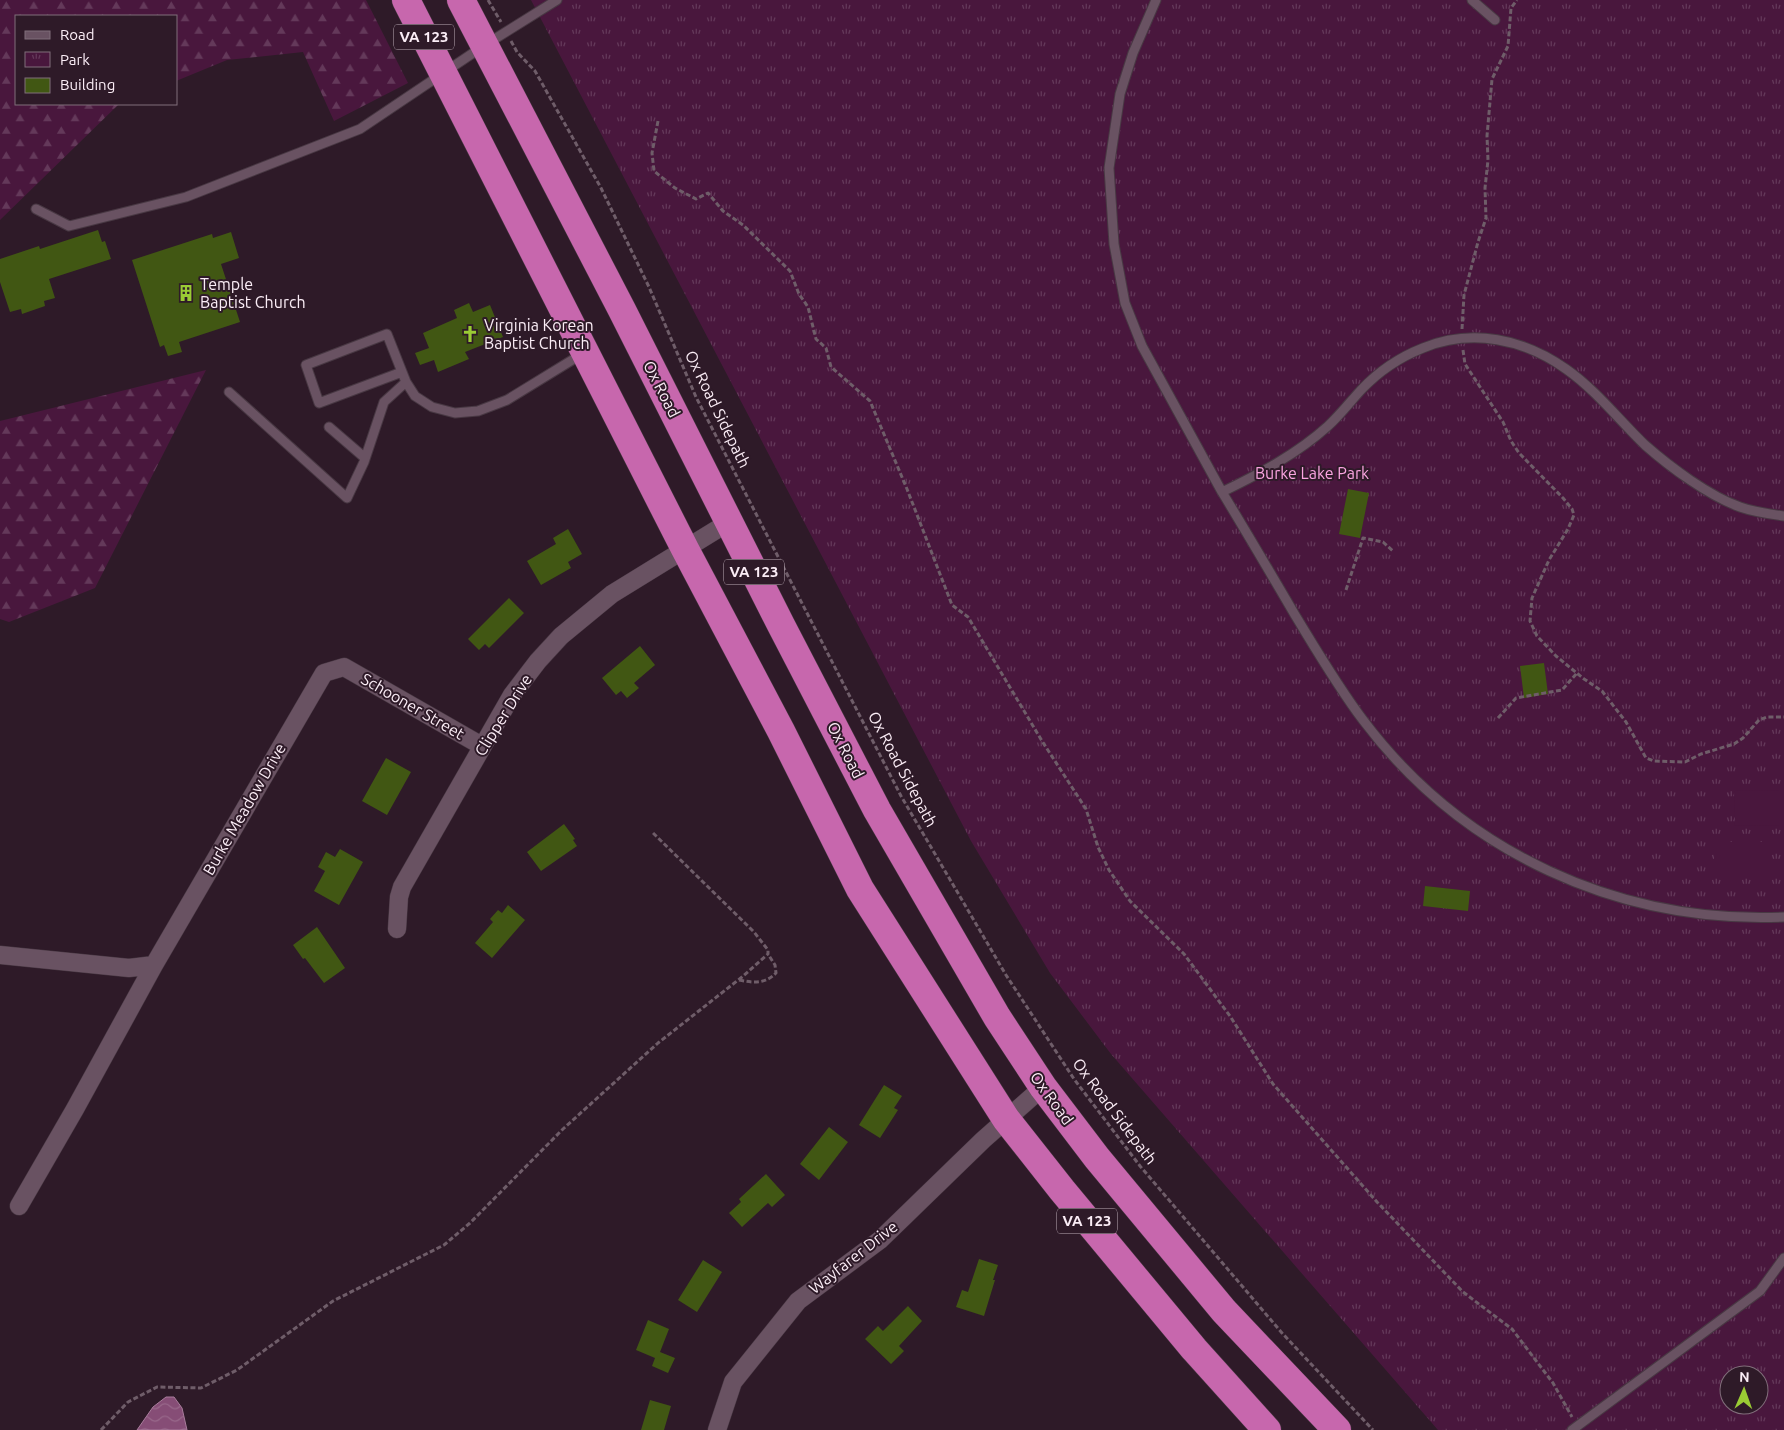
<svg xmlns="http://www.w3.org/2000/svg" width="1784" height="1430" font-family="Ubuntu,sans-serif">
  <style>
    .forest { fill: url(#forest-firs) }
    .park { fill: url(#park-tufts); fill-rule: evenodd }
    .pitch { fill: #49173d }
    .water { fill: url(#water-waves); stroke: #a97d9c }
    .building { fill: #415713 }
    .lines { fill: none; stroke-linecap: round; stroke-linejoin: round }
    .lane-casing { stroke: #483843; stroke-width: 11 }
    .street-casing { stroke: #483843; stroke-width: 19 }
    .highway-casing { stroke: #483843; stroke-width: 29 }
    .path { stroke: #6f5d69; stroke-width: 3; stroke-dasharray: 5 2.5; stroke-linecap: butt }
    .lane { stroke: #695262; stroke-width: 9 }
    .street { stroke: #695262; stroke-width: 18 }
    .highway { stroke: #c767ad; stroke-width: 28 }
    .labels { text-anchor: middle; stroke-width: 4; stroke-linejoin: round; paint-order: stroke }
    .shield { fill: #2e1a28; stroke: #beaeb8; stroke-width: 1 }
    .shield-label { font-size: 15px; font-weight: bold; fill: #fbedf6 }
    .poi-label { font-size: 16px; fill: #fbedf6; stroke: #2e1a28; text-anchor: start }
    .street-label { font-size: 16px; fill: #fbedf6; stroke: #2e1a28 }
    .park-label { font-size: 16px; fill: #fba5e1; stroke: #2e1a28 }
  </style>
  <defs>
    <pattern id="forest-firs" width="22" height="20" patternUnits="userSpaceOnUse" patternTransform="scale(1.25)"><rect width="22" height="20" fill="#49173d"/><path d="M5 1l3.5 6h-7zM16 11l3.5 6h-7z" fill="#64395a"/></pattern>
    <pattern id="park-tufts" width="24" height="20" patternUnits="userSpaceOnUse" patternTransform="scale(1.25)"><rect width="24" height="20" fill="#49173d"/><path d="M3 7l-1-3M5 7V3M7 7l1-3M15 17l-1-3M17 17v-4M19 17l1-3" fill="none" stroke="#64395a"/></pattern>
    <pattern id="water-waves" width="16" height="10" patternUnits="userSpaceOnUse" patternTransform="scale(1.25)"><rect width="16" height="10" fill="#864d76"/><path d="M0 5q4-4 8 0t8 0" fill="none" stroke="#98678a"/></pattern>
  </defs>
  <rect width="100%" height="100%" fill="#2e1a28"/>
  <!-- forest -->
  <path class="forest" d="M0,0H366L408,83L334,121L303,52L227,60L176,81V16H16V104H121L118,105L0,220Z
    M206,370L95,588L9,622L0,619V421Z"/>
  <!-- park -->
  <path class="park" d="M531,0H1784V1430H1438L1111,1054L1050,973L971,841ZM1729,1375H1759V1405H1729Z"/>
  <!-- pitch -->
  <path class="pitch" d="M1784,790V825L1735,826L1734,791Z
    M1714,842H1770V876H1714Z"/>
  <!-- water -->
  <path class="water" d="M166,1397H174L182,1408L187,1430H137L153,1407Z"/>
  <!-- building -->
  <path class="building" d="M98,230L102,242L105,241L111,259L49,279L55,298L44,301L45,306L22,314L21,309L10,312L0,282V259L39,246L40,249Z
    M231,232L239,258L221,264L240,322L179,342L182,352L168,356L164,345L160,347L132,260L212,234L213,238Z
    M469,303L473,312L490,305L503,337L465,352L469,359L438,372L434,360L420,365L415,353L429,348L423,333L457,318L454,310Z
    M1348,489L1369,493L1360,538L1339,534Z
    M568,529L582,554L568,562L571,568L541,585L527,561L556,544L553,538Z
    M509,598L524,613L489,648L485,644L479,650L468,639Z
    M640,646L655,665L634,683L639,688L627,698L621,691L616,695L602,678Z
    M1544,663L1548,694L1524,698L1520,666Z
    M386,758L411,772L387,815L362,801Z
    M564,824L575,839L573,840L577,846L541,871L527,852Z
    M340,849L363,862L339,905L314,891L325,871L318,867L326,852L335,857Z
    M1425,886L1470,891L1468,911L1423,906Z
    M508,905L525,920L492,958L475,943L493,922L490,919L498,910L502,913Z
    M317,927L345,968L324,983L305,958L303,959L293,945Z
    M884,1085L902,1096L894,1108L898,1110L880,1138L859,1125Z
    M829,1127L848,1142L819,1180L800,1164Z
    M766,1174L785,1195L772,1207L768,1203L742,1227L729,1213L741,1202L739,1199Z
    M979,1259L998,1265L993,1280H995L984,1316L956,1307L962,1290L968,1292Z
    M703,1260L722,1272L697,1312L678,1300Z
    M908,1306L922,1321L899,1346L904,1351L891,1364L865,1339L878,1326L883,1331Z
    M648,1320L669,1329L660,1352L675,1358L668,1373L652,1366L655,1358L636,1350Z
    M650,1400L671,1406L664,1430H641Z"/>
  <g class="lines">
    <!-- lane casing -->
    <g class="lane-casing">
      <path id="lane" d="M1156,0L1133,53L1120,94L1109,168L1114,244L1125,303L1142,346L1222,492
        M1472,0L1495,20
        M36,209L69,226L186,197L360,129L485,45L557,0
        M402,372L319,403L306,365L387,334L406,382L415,396L432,407L455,413L478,411L507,400L582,354
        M229,392L347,498L364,462L384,402L406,382
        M329,427L365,458
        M1784,516C1769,514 1754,512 1740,507C1709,496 1670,467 1645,445C1619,420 1596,390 1566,369C1524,339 1472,328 1423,348C1400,357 1378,372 1361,390C1350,402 1340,415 1328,426C1297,454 1259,474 1222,492C1247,533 1271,574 1295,615C1317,651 1338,687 1363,720C1463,853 1619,924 1784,917
        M1572,1430L1760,1291L1784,1258"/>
    </g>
    <!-- street casing -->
    <g class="street-casing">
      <path id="street" d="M397,929L399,897L402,887L512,695L538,661L561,636L612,594L729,522
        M0,955L129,968L154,965L324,673L344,667L482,746
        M19,1206L75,1109L154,965
        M717,1430L733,1382L798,1301L880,1240L983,1140L1043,1087"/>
    </g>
    <!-- highway casing -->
    <g class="highway-casing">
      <path id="highway" d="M406,0L685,549L781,731L860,889L1006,1119L1062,1190L1194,1349L1267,1430
        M461,0L622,310L781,625L877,810L997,1017L1043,1087L1097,1158L1224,1311L1337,1430"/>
    </g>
    <!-- path -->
    <path class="path" d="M488,0L501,22
      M511,41L517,52L535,71L601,188L649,287L696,397L901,796L1006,975L1074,1079L1140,1166L1282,1333L1373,1430
      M658,121L652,153L654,171L675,188L696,199L708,193L723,211L743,225L790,271L799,294L808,307L816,339L826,348L831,367L870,401L907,489L952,605L968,617L1042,741L1086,809L1098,847L1109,870L1130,901L1184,954L1230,1016L1273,1084L1377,1202L1463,1292L1512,1329L1553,1383L1572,1417
      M1462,329L1464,295L1478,242L1486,218L1485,188L1488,160L1487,136L1492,79L1508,46L1511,8L1517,0
      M1463,350L1465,364L1503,422L1511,441L1519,453L1563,498L1572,509L1574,515L1568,529L1549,560L1532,598L1530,621L1537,636L1556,656L1584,679L1602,691L1626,722L1646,758L1654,761L1685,762L1701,754L1734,744L1743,738L1759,720L1767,717H1784
      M1346,590L1363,538L1383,542L1393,551
      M1498,718L1516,698L1562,690L1577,673
      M739,980C754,983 765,984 776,973L775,965L768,954
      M101,1430L128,1402L157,1387L201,1388L237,1370L333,1301L444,1245L470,1223L563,1129L658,1043L742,977L768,954V950L754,932L652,832"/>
    <!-- lane -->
    <use href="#lane" class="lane"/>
    <!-- street -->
    <use href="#street" class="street"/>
    <!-- highway -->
    <use href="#highway" class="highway"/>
  </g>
  <!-- icons -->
  <defs>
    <g id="building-bare" transform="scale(1.35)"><path d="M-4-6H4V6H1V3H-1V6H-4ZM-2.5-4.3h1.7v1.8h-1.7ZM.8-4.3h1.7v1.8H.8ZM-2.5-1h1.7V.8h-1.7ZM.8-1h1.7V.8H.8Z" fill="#9acb34" stroke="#2e1a28" stroke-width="2.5" paint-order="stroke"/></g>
    <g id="church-bare" transform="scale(1.35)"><path d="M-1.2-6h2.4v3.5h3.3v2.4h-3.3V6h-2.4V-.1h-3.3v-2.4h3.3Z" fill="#9acb34" stroke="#2e1a28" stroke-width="2.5" paint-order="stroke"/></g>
  </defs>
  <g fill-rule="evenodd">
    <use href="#building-bare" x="186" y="293"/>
    <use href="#church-bare" x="470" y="334"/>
  </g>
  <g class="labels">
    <!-- shield labels -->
    <g class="shield">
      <rect x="394" y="24.5" width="60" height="25" rx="4"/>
      <rect x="724" y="559.5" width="60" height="25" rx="4"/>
      <rect x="1057" y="1208.5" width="60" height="25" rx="4"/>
    </g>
    <g class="shield-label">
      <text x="424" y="42">VA 123</text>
      <text x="754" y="577">VA 123</text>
      <text x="1087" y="1226">VA 123</text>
    </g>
    <!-- poi labels -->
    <g class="poi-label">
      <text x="200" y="290">Temple<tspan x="200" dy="18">Baptist Church</tspan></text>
      <text x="484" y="331">Virginia Korean<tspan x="484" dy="18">Baptist Church</tspan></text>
    </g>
    <!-- street labels -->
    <g class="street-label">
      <text transform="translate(662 389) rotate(63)" y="6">Ox Road</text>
      <text transform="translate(718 409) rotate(64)" y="6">Ox Road Sidepath</text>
      <text transform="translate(413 706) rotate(30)" y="6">Schooner Street</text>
      <text transform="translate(503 715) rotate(-58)" y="6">Clipper Drive</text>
      <text transform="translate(846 750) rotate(63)" y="6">Ox Road</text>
      <text transform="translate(903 769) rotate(62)" y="6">Ox Road Sidepath</text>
      <text transform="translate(244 809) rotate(-60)" y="6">Burke Meadow Drive</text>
      <text transform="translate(1052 1098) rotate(54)" y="6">Ox Road</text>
      <text transform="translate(1115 1111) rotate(53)" y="6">Ox Road Sidepath</text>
      <text transform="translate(853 1257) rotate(-38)" y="6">Wayfarer Drive</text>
    </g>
    <!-- park labels -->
    <g class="park-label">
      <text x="1312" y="479">Burke Lake Park</text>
    </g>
  </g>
  <!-- legend -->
  <rect x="15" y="15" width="162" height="90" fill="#2e1a28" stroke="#806e7a"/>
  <rect x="25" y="31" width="25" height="8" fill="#695262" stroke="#806e7a"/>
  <text x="60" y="40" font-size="15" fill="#fbedf6">Road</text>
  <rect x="25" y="52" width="25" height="15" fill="url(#park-tufts)" stroke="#806e7a"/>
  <text x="60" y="65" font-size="15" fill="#fbedf6">Park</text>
  <rect x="25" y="78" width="25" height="15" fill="#415713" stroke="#806e7a"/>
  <text x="60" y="90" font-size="15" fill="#fbedf6">Building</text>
  <!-- north arrow -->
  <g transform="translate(1744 1390) rotate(2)"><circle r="24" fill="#2e1a28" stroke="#806e7a"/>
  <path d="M0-4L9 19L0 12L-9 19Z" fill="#9acb34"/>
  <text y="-8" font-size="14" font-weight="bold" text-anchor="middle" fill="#fbedf6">N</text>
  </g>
</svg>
